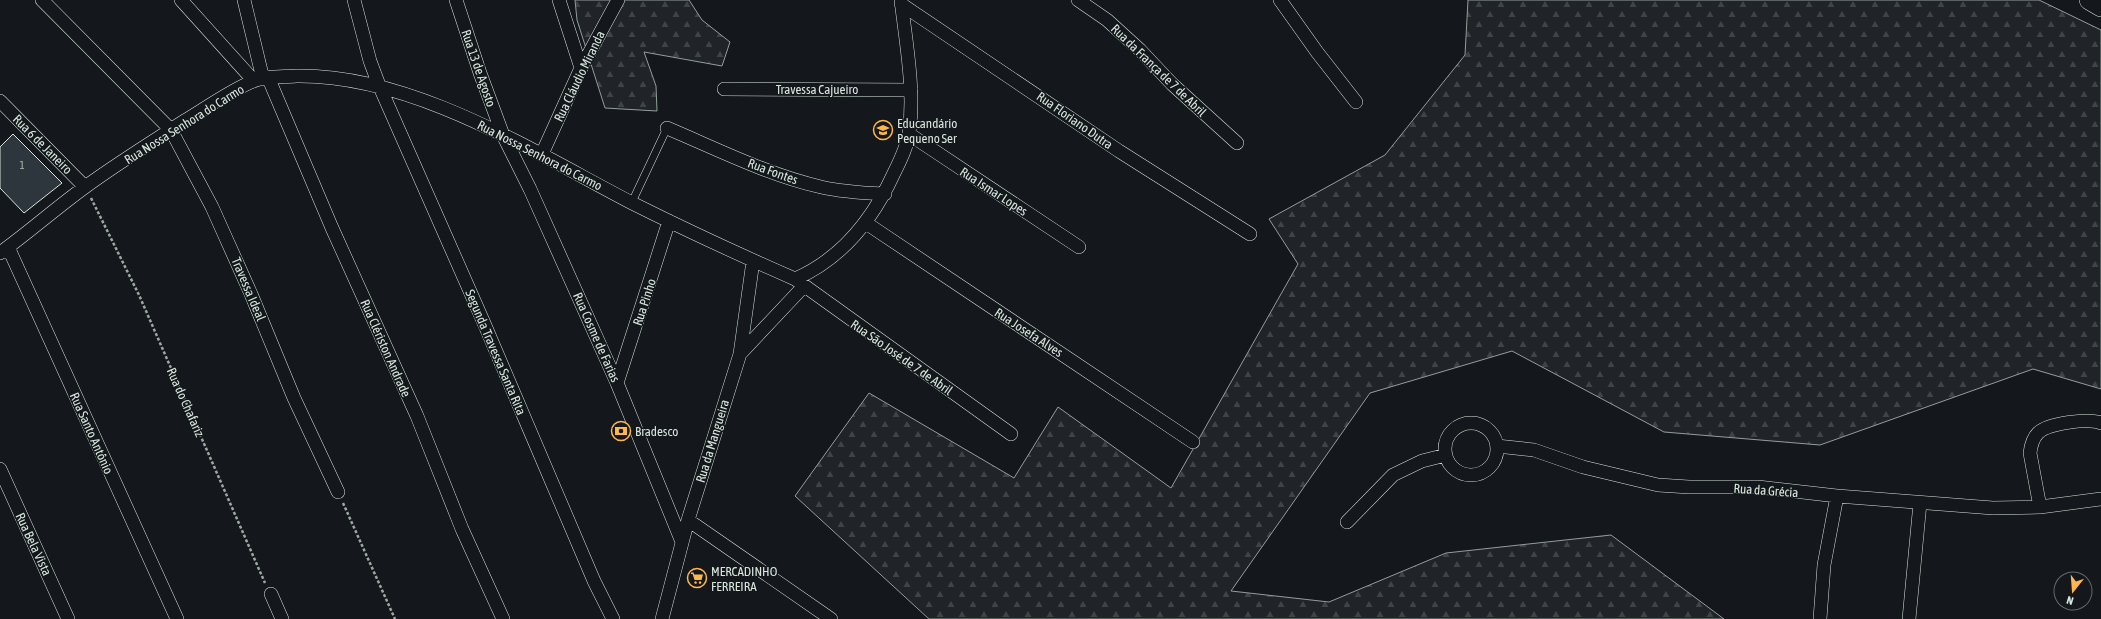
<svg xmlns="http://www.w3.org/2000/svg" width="2101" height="619" font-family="'Asap Condensed',sans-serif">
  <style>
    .forest { fill: url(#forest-firs); stroke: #939e99 }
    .building { fill: #2c363c; stroke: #d8e6dc }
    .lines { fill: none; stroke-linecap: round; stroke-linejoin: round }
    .lane-casing { stroke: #d8e6dc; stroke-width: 8 }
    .street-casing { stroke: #d8e6dc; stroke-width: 14 }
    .secondary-casing { stroke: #d8e6dc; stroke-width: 20 }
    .path { stroke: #9da8a2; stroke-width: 2.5; stroke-dasharray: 3 2; stroke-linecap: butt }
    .lane { stroke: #14181c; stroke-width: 7 }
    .street { stroke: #14181c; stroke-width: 13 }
    .secondary { stroke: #14181c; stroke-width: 19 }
    .labels { text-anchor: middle; stroke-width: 3; stroke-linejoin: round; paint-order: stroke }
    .number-label { font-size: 11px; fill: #adbab4 }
    .street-label { font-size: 13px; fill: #d8e6dc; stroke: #14181c }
    .poi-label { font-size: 13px; fill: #d8e6dc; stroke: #14181c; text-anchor: start }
  </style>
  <defs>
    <pattern id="forest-firs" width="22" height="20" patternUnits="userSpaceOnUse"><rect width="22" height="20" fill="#202428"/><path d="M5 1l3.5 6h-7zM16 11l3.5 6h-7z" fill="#404447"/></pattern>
  </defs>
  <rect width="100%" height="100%" fill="#14181c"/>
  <!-- forest -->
  <path class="forest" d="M575,0H689L702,20L730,42L722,66L644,52L656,86L657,111L605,108L577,20Z
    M1468,0H2039L2101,30V389L2033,369L1820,445L1664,432L1512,351L1370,393L1231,591L1329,602L1446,553L1611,535L1724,619H929L795,496L869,393L1014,478L1058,407L1171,488L1298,264L1269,219L1385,155L1465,55Z"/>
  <!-- building -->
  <path class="building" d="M13,134L62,183L24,213L0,188V147Z"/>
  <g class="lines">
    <!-- lane casing -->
    <g class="lane-casing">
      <path id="lane" d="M632,202L667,128"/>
    </g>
    <!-- street casing -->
    <g class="street-casing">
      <path id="street" d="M42,0L171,130L212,207L251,294L294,398L338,492
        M181,0L254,81
        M244,0L263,79
        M354,0L370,61L379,85L484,323L594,581L613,619
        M456,0L480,73L503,135L530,189L617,383L682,542
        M559,0L581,68
        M1078,0L1107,20L1140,50L1172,84L1237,143
        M1280,0L1317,52L1356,102
        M901,4L1119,151L1250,234
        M268,77L332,228L417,416L462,529L503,619
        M724,89L911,90
        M0,101L85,187
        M667,128C717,149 768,175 821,187C842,192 864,193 885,194
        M909,134L1079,247
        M542,154L581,68L618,0
        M866,223L1193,442
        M8,247L177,619
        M0,253C29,232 56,208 85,187C118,163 152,142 186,120C208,107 232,89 256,80C269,76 282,77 296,76C412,74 532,151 632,203C686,230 740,255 795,279C841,259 873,219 894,173C900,161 907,147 909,133C915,90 906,43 901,0
        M795,279L1011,434
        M740,354L804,286
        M617,383L669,221
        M1445 449a26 26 0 1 1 52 0a26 26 0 1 1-52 0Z
        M1497,446L1534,450L1583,467L1658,485L1689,487H1758L1837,496L1993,508L2040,507L2101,499
        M0,469L68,619
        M2040,507L2030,453C2031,445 2033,438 2038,433C2048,423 2089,418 2101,423
        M688,520L831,619
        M1347,522L1393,475L1422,461L1446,455
        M271,594L282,619
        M662,619L688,520L740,354L753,261
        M1820,619L1824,565L1837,496
        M1909,619L1920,503"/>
    </g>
    <!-- secondary casing -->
    <g class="secondary-casing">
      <path id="secondary" d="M2089,0L2101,7"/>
    </g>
    <!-- path -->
    <path class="path" d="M91,198L139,295L265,583
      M343,503L395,619"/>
    <!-- lane -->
    <use href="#lane" class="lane"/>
    <!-- street -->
    <use href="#street" class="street"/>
    <!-- secondary -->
    <use href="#secondary" class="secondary"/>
  </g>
  <!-- icons -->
  <defs>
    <g id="school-ring" transform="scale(1)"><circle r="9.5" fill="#14181c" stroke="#ffb74d" stroke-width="1.5"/><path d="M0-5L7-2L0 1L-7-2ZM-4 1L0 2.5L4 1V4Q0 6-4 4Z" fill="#ffb74d"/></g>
    <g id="bank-ring" transform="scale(1)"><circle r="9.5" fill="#14181c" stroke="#ffb74d" stroke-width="1.5"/><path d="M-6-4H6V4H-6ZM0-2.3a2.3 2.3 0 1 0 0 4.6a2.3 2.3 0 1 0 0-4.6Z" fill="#ffb74d"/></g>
    <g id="supermarket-ring" transform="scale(1)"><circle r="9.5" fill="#14181c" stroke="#ffb74d" stroke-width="1.5"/><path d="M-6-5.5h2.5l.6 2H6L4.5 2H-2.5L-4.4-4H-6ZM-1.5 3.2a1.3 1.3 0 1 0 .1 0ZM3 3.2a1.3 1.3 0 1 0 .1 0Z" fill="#ffb74d"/></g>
  </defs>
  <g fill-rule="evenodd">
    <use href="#school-ring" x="883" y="130"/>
    <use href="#bank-ring" x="621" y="431"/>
    <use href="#supermarket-ring" x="697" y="578"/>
  </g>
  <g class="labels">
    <!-- number labels -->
    <g class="number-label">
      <text x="22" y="169">1</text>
    </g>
    <!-- street labels -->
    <g class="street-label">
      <text transform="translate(479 68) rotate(71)" y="5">Rua 13 de Agosto</text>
      <text transform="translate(1159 70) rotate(44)" y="5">Rua da França de 7 de Abril</text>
      <text transform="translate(579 76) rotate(-64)" y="5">Rua Cláudio Miranda</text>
      <text x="817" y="94">Travessa Cajueiro</text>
      <text transform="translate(1075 120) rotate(35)" y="5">Rua Floriano Dutra</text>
      <text transform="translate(184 124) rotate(-32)" y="5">Rua Nossa Senhora do Carmo</text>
      <text transform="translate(43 144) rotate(45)" y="5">Rua 6 de Janeiro</text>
      <text transform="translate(540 155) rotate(27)" y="5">Rua Nossa Senhora do Carmo</text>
      <text transform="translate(773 171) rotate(20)" y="5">Rua Fontes</text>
      <text transform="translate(994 191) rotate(33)" y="5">Rua Ismar Lopes</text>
      <text transform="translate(249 289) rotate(67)" y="5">Travessa Ideal</text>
      <text transform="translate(644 302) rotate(-72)" y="5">Rua Pinho</text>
      <text transform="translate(1029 332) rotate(33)" y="5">Rua Josefa Alves</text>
      <text transform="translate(597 337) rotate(66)" y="5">Rua Cosme de Farias</text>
      <text transform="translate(386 348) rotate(66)" y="5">Rua Clériston Andrade</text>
      <text transform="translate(496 352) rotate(67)" y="5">Segunda Travessa Santa Rita</text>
      <text transform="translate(902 357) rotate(35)" y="5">Rua São José de 7 de Abril</text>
      <text transform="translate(186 402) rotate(66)" y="5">Rua do Chafariz</text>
      <text transform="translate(92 433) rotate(66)" y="5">Rua Santo Antônio</text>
      <text transform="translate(712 441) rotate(-73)" y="5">Rua da Mangueira</text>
      <text transform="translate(1766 490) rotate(4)" y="5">Rua da Grécia</text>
      <text transform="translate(34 544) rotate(65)" y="5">Rua Bela Vista</text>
    </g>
    <!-- poi labels -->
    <g class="poi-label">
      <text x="897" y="128">Educandário<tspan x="897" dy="15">Pequeno Ser</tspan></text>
      <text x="635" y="436">Bradesco</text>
      <text x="711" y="576">MERCADINHO<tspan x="711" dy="15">FERREIRA</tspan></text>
    </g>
  </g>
  <!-- north arrow -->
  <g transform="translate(2073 591) rotate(197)"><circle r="19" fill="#14181c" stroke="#626a69"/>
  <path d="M0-3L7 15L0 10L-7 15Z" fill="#ffb74d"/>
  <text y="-6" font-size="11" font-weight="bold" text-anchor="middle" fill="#d8e6dc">N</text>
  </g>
</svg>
